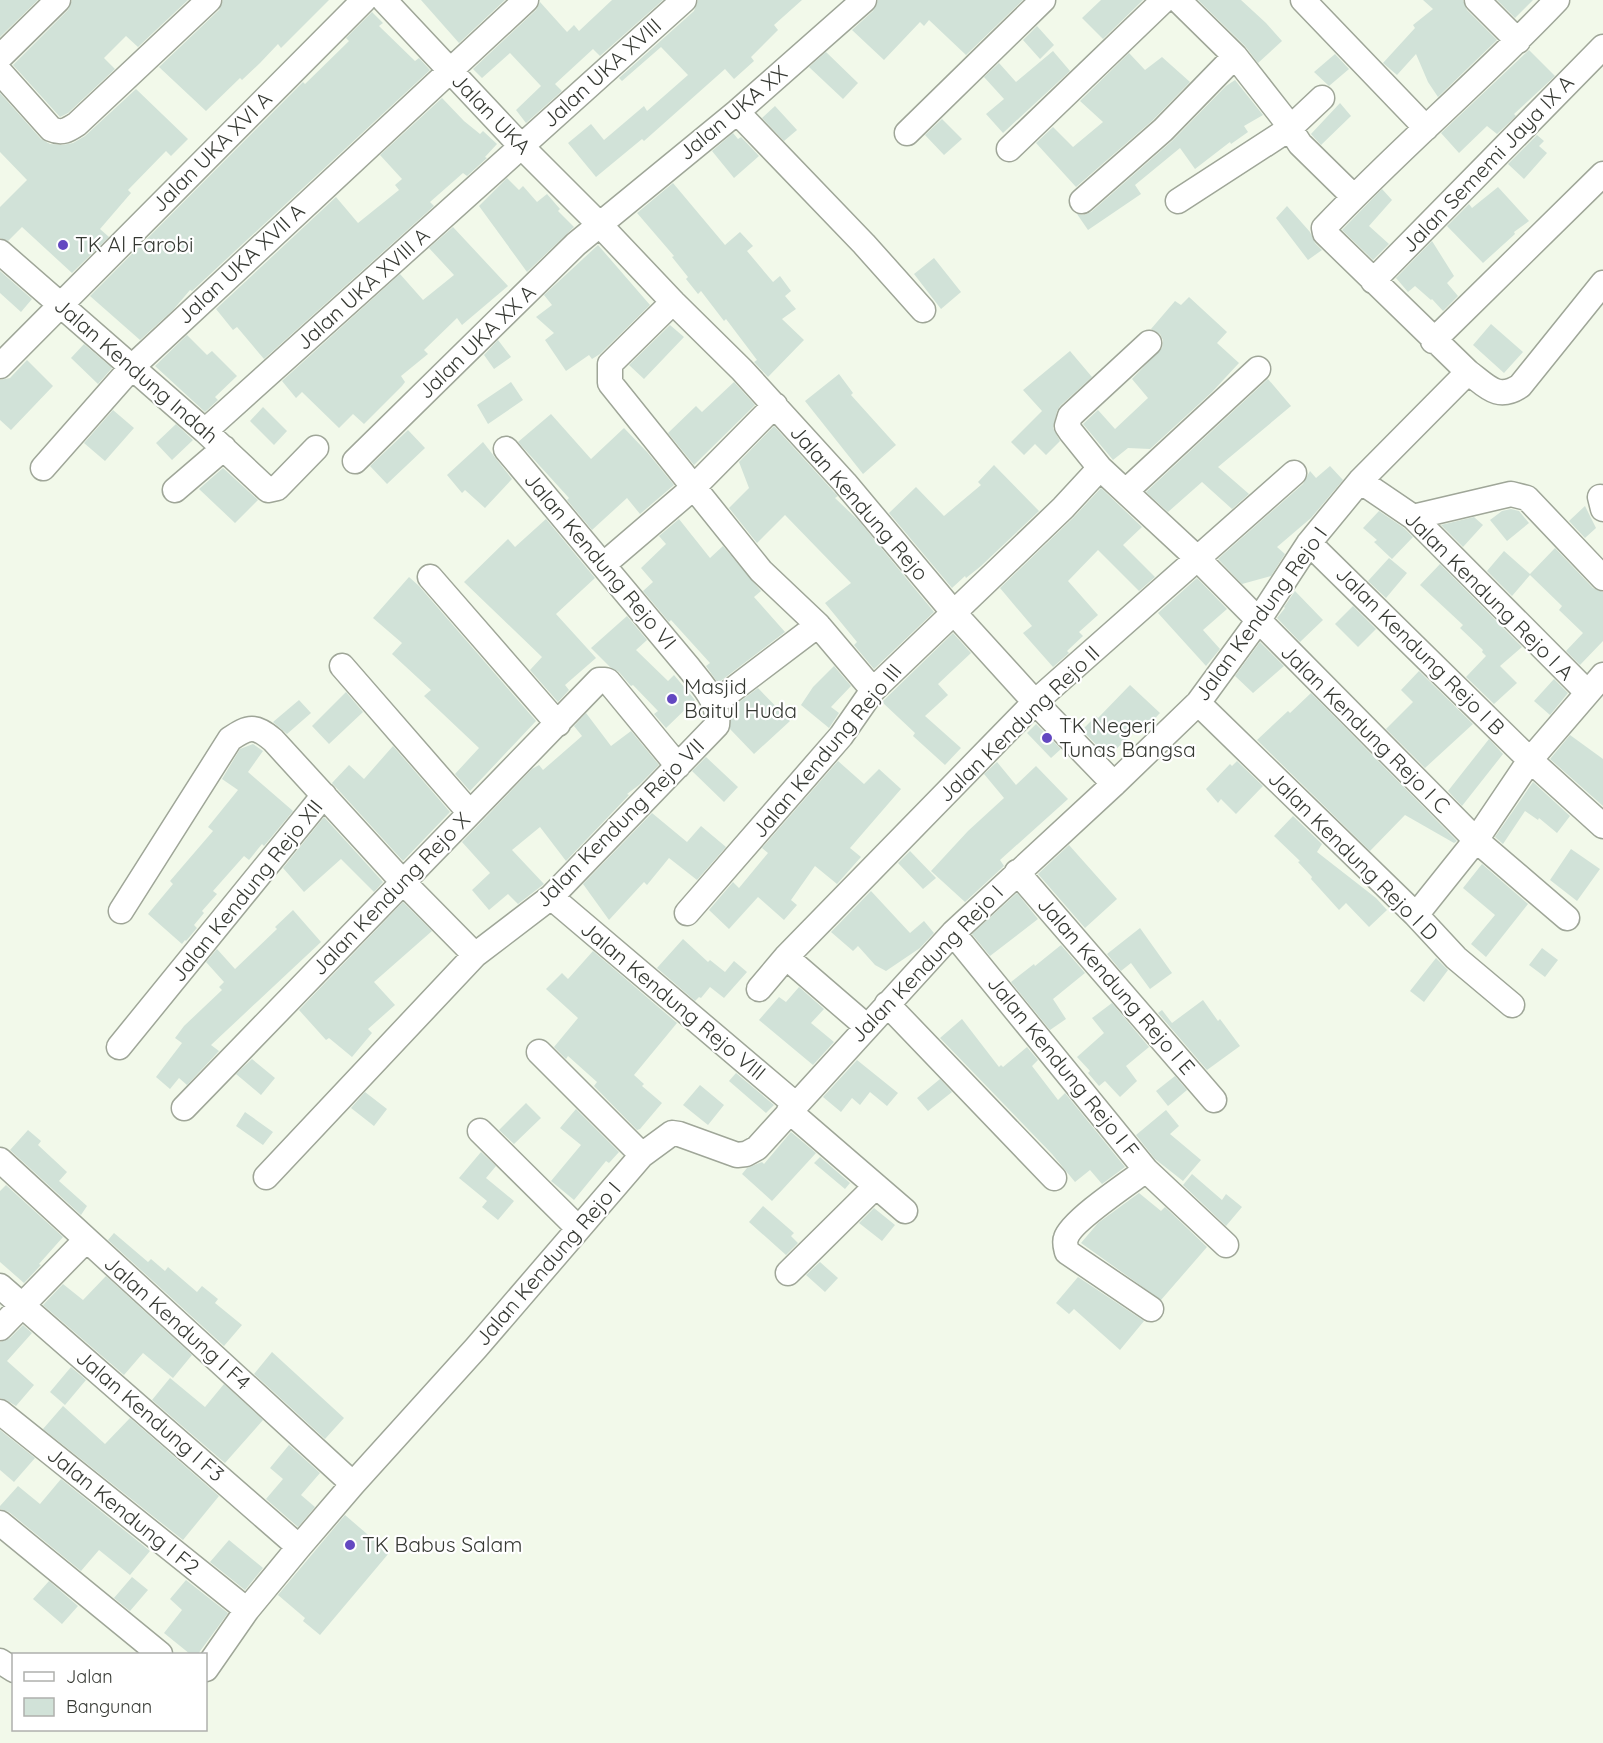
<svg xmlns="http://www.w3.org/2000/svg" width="1603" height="1743" font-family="Quicksand,sans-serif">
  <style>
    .building { fill: #d1e2d8 }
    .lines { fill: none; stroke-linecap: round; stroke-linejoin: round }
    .minor-casing { stroke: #9fa698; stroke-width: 27 }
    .minor { stroke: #fff; stroke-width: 24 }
    .poi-dot { fill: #6348c1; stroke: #fff; stroke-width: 2 }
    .labels { text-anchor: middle; stroke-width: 4.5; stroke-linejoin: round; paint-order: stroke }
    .street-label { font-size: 21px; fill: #363933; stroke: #fff }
    .poi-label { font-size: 21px; fill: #363933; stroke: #fff; text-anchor: start }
  </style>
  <rect width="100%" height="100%" fill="#f2f9ea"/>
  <!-- building -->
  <path class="building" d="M0,0H38L0,37Z
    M72,0H188L138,47L126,36L104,58L115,69L68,113L60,117L13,65L68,10Z
    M223,0H329L281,48L278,44L260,63L242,80L240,78L206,111L159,67L219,10Z
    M421,0H505L459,43Z
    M612,0H663L600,56L593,49L555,84L562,91L526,123L516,110L541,86L510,53L482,78L473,69L536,10L540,2L567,32L574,25L579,31Z
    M698,0H802L774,25L778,30L751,57L754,61L734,79L725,69L644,141L642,139L596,177L568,143L591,124L604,140L644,106L647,111L688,75L661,47L622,81L619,78L694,11Z
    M878,0H1023L966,55L929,20L924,26L920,22L884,60L852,30L873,11Z
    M1101,0H1143L1103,39L1082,18Z
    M1198,0H1241L1266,23L1282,41L1258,63L1245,46Z
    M1423,0H1463L1467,10L1497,40L1438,97L1428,82L1416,54L1397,75L1383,63L1415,28L1413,25L1433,9Z
    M1497,0H1533L1515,18Z
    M372,12L383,23L379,26L415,61L419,58L430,70L192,291L190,290L173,310L140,340L90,296L303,82L305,84L349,41L346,38Z
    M1037,26L1054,45L1040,59L1023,40Z
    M1529,50L1555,76L1514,114L1516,116L1497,134L1487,126L1459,153L1441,133Z
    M1053,51L1070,71L1003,133L986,114L1004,99L984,77L999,63L1016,82Z
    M826,52L858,83L843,99L809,67Z
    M1129,53L1145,70L1162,57L1190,82L1153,120L1076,187L1036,143L1053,127L1073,147L1103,122L1080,101Z
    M1335,54L1349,69L1329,86L1314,72Z
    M1235,80L1263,115L1244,126L1248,132L1231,144L1230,142L1195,169L1180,148L1135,185L1141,194L1088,230L1077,214L1084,215L1091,212L1172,141L1226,86Z
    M136,89L188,139L171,156L166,151L128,190L131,193L100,229L109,237L72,273L22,227L8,241L0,238V207L27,180L0,152V93L41,139L50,144L62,145L73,143L85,136Z
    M442,98L464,121L480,134L483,131L497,144L485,157L487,158L467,176L463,173L430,202L434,206L264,359L237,327L233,330L216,309L336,197L358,223L399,190L395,185L402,179L380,155Z
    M1340,103L1351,116L1321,145L1311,134Z
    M775,106L797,130L784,141L762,118Z
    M942,119L962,139L944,155L925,135Z
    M733,133L738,139L741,137L759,156L734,178L712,151Z
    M1537,135L1544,141L1539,146L1547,153L1524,179L1508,164Z
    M507,178L519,190L523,186L537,202L547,194L560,209L558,211L574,227L527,272L479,206Z
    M673,183L725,245L740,232L753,246L747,251L773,282L780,276L791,291L785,296L796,309L782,319L804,340L768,377L754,362L757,360L726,319L724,321L701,291L698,294L686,279L688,277L672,257L674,256L637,213Z
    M1498,187L1529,221L1514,232L1515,234L1483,263L1447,226L1469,204L1472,208Z
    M1382,189L1392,200L1369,226L1389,244L1373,260L1342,230Z
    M1287,206L1310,232L1315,243L1322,250L1308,260L1276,218Z
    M453,227L508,286L462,325L457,318L424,350L428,354L401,376L405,382L402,386L364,424L353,414L339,428L302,392L296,398L282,381L400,274L423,300L454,275L429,248Z
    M1432,241L1454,276L1447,283L1458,296L1443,311L1432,299L1431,300L1415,286L1408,292L1396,278Z
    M598,245L650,305L600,354L592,359L589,355L566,371L545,340L554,333L536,317L552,305L544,295Z
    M934,258L961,292L941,309L914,274Z
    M0,271L32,299L21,312L0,293Z
    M1189,297L1227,332L1217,343L1239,363L1212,392L1150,449L1128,448L1113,460L1083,424L1098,410L1115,429L1148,398L1132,379L1162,348L1163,340L1160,334L1151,329L1175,301L1181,305Z
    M1491,324L1523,352L1504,373L1473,345Z
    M670,325L684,337L644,379L629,365Z
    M187,335L207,355L212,351L237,376L215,397L218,400L205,412L155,366Z
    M498,340L511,357L494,369L484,355Z
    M84,344L112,368L98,384L71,358Z
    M1070,351L1092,377L1060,406L1057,411L1053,428L1060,441L1046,455L1035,444L1024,455L1011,442L1042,411L1023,390Z
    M27,360L53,386L11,430L0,420V380L10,378Z
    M839,374L853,393L851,395L896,445L863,474L805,401Z
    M1268,379L1291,406L1218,467L1249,494L1232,509L1202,482L1168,512L1146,492Z
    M511,382L523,400L488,424L477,405Z
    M734,382L755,405L694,465L668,433L696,406L702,412Z
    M263,407L287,431L274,445L250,421Z
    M113,410L134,428L105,461L84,443Z
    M551,414L591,459L624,428L647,452L674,485L640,514L627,498L592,530L567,500L569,498L518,442Z
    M176,424L193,440L172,460L156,443Z
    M774,426L834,492L838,496L835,498L859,521L934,612L874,669L854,645L857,642L825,603L851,583L785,515L757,543L729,508L749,488L739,462Z
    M408,430L425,448L387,484L370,466Z
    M483,442L512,479L485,508L465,490L462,493L447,475Z
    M994,465L1039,511L981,566L966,578L965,576L952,588L889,513L916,487L944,516L981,485L978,482Z
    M1330,466L1343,480L1311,518L1277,547L1285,554L1271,576L1242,584L1218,559L1303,484L1310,471L1316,478Z
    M223,468L258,500L235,523L199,489Z
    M1101,488L1142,527L1123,545L1155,577L1139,591L1098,550L1068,581L1098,615L1079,632L1083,636L1067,651L1069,653L1053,667L1023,633L1032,626L1000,588L1073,518Z
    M1585,506L1596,528L1585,538L1569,521Z
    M1511,509L1519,511L1529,523L1507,541L1490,520L1502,511Z
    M1379,511L1404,528L1413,537L1392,559L1374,542L1377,540L1363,528Z
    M1474,517L1483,525L1463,547L1441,525Z
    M546,519L595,578L556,614L596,658L565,685L569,690L558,702L530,670L542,657L464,582L508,539L515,547Z
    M679,519L710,558L723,546L761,591L754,597L785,632L718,683L706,666L710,663L671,620L669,622L643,591L653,582L641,568L666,544L659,536Z
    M1555,548L1593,588L1603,592V641L1580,665L1566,651L1583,633L1559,610L1562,606L1530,575L1512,596L1487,571L1504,551L1530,574Z
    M1389,558L1407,573L1386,598L1368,581Z
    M1440,564L1522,647L1500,666L1517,683L1494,704L1466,677L1486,656L1482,652L1483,650L1460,628L1463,625L1420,585Z
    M409,577L419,586L536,721L470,791L455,774L479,748L424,696L431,690L392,654L402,643L373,618Z
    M1197,578L1227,609L1203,630L1220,649L1206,666L1158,613Z
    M1295,591L1323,620L1300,642L1277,618L1285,608L1284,607Z
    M1353,606L1376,629L1358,647L1335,624Z
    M627,616L647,640L636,650L668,681L674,675L695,700L666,728L654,714L658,711L633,685L631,686L619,672L610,667L591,648Z
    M953,633L971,653L938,684L948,695L925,716L961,748L945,765L913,736L915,733L882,702Z
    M1260,642L1284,666L1253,693L1235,676Z
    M834,666L851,686L831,707L839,713L829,728L801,705L813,687Z
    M1419,671L1473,724L1425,768L1386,729L1413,702L1401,690Z
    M1554,679L1568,693L1550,715L1534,701Z
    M1130,685L1160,713L1145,729L1141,725L1108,757L1082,730L1096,716L1098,718Z
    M758,688L790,721L754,754L730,729V709Z
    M346,692L363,712L329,744L312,726Z
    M1311,693L1457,841L1454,843L1405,815L1370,851L1257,740L1288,711L1290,713Z
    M299,700L311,713L287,734L273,722Z
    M586,713L611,746L631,731L659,765L639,785L627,794L629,795L566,861L540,827L512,850L544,884L518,904L508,894L489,910L472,890L490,873L462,842L532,769L539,765L543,770L582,736L574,726Z
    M1036,724L1061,749L1051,758L1027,733Z
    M1570,735L1603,759V806L1550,759Z
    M1489,739L1503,754L1462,806L1448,791Z
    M253,744L263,751L248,772L293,811L264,846L262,844L249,860L244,856L213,891L217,894L202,911L204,913L194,925L197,928L186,941L185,940L182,944L148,914L173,884L170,881L213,831L208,827L238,790L222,779L240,749Z
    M393,746L450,812L403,861L332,783L349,765L364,779Z
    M706,757L738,787L724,802L692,771Z
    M838,761L864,784L879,769L901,789L850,848L861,857L837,884L815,866L791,900L797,905L784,920L758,897L729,929L709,910L733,882L739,888L768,853L762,848Z
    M1237,761L1263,786L1236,814L1221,799L1218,803L1206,789L1230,764L1232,766Z
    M997,762L1016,785L1036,766L1068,799L1000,860L1004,866L965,902L931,871L968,831L1004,798L984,774Z
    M1533,782L1570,816L1557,833L1539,818L1538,820L1525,811L1503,844L1495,837Z
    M652,813L687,842L701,826L726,847L697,880L669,858L647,885L644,882L609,920L583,884Z
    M1293,816L1322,844L1317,852L1376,898L1387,910L1369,927L1346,903L1339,910L1311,879L1312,877L1298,862L1300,861L1274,836Z
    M324,817L383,882L374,892L341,859L304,892L283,868Z
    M1069,845L1117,899L1085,928L1038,874Z
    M1571,849L1600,869L1577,901L1550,880Z
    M910,851L936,878L923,889L898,863Z
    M1482,864L1528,904L1486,957L1471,944L1495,915L1463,888Z
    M871,891L910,933L924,921L934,933L920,948L886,971L875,965L858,946L853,951L831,932Z
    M1017,893L1038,919L990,956L972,934Z
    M403,902L432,931L374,982L395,1005L368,1029L372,1033L352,1057L329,1038L326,1040L299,1010Z
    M293,910L321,942L211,1045L219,1051L187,1085L179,1078L170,1089L156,1077L182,1043L175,1038L184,1026L222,990L219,987L224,982L206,962L217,949L235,969L277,929L275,927Z
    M1140,928L1172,973L1150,989L1131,963L1121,971L1107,954Z
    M683,939L708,962L710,960L725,972L734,961L747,972L724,998L710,987L701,998L699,997L695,1001L657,968Z
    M1061,945L1085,973L1053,999L1066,1019L1050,1030L1011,982L1034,964L1035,966Z
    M1542,948L1558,960L1545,977L1529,965Z
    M593,951L677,1023L634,1075L644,1084L642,1086L662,1103L640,1129L637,1130L594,1086L597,1082L568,1056L566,1059L554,1047L578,1018L546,989L562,973L568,979Z
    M1436,958L1448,970L1424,1002L1410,991Z
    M799,987L824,1009L811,1023L834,1042L813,1065L759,1020L779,997L786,1002Z
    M1203,1000L1218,1021L1220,1019L1240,1046L1207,1070L1158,1013L1162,1010L1172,1023Z
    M1112,1003L1149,1047L1126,1066L1137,1081L1120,1097L1105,1081L1099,1086L1088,1073L1090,1071L1077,1057L1104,1033L1092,1018Z
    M962,1019L999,1067L1001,1065L1003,1067L1027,1047L1038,1060L1032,1066L1058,1100L1065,1093L1125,1167L1102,1184L1090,1170L1075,1182L1052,1154L940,1038Z
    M252,1059L275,1078L261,1095L236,1074Z
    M857,1060L898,1093L887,1106L870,1092L860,1105L852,1098L841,1112L823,1097Z
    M736,1073L774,1105L766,1113L729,1081Z
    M1175,1076L1187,1090L1168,1106L1156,1091Z
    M940,1079L952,1092L928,1111L917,1098Z
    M700,1085L724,1105L708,1125L683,1105Z
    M365,1092L387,1109L374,1126L351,1108Z
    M526,1103L541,1118L514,1144L499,1130Z
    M576,1109L619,1152L609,1163L606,1161L574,1200L551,1181L581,1145L560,1128Z
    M1166,1110L1179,1126L1170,1134L1201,1160L1183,1181L1155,1159L1136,1135Z
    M245,1112L273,1132L263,1145L236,1126Z
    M28,1130L41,1141L38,1145L67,1172L59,1181L87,1206L81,1215L10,1150Z
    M791,1132L816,1153L772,1201L742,1174L747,1168L762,1162L764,1164Z
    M481,1152L496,1166L486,1178L514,1201L498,1220L482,1207L487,1201L459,1178Z
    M820,1157L850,1183L845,1189L814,1163Z
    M1192,1174L1222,1200L1226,1194L1242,1207L1226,1226L1183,1185Z
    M6,1185L63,1237L39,1264L41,1265L24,1283L0,1262V1191Z
    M1139,1193L1161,1211L1165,1207L1207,1247L1161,1300L1081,1243L1098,1223Z
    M763,1206L794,1233L791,1236L798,1243L786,1255L749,1222Z
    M874,1208L895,1225L882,1241L859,1223Z
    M114,1233L148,1262L151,1259L165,1271L168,1267L197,1292L202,1286L218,1299L215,1303L242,1325L224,1346L108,1240Z
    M820,1262L838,1278L825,1292L806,1275Z
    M106,1276L192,1355L173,1378L143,1353L124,1375L43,1305L63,1284L83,1300Z
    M1078,1277L1144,1321L1120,1350L1074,1309L1069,1314L1056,1303Z
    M23,1325L32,1333L7,1361L34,1385L16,1406L8,1401L0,1398V1342L10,1338Z
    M272,1352L344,1418L325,1439L254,1374Z
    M71,1367L86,1380L65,1405L50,1392Z
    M170,1378L205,1407L224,1384L263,1420L225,1463L152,1400Z
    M63,1406L105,1444L130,1418L219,1496L183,1540L43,1429Z
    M0,1430L35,1458L14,1482L0,1470Z
    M289,1445L320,1473L301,1495L315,1507L298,1527L266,1499L283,1479L270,1468Z
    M61,1479L150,1551L130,1575L99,1550L81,1571L9,1512L0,1509V1506L18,1486L40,1504Z
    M345,1515L389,1553L320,1635L303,1621L305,1618L278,1595Z
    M229,1540L263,1568L245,1590L210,1562Z
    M132,1577L148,1590L130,1611L114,1598Z
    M186,1580L228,1613L198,1654H190L164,1633L182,1610L170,1599Z
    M49,1581L78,1606L62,1624L33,1599Z"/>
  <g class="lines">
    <!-- minor casing -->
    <g class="minor-casing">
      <path id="minor" d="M384,0L521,146L600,225L673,302L742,370L845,483L954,613L1035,702L1114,784
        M1178,0L1235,56L1282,116L1300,144L1354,197
        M1303,0L1426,128
        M1477,0L1518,41
        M0,57L58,0
        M0,72L51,129C62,134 68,130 77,124L209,0
        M737,112L864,244L923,310
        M907,133L1043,0
        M1009,149L1164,0
        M1082,201L1163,130L1235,56
        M1178,201L1289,129L1322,98
        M0,252L205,431L268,490L277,488L316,448
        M1373,281L1603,47
        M673,302L610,364V383L761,571L818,625L715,703
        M1433,341L1603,174
        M1149,343L1070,416L1067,426L1071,432L1100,468L1198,559L1476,840L1567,918
        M0,366L364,0
        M1468,372C1487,386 1497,401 1520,386L1603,283
        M205,431L684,0
        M355,461L576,244L737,112L864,0
        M43,468L132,367L526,0
        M1360,481L1413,517L1587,692
        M175,490L224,448
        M1126,491L1258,369
        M1600,497L1603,509
        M1413,517L1511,494L1527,498L1603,578
        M1309,543L1530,760L1603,826
        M603,565L693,488L775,405
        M430,577L558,724
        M818,625L873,690
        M342,666L470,813
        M1198,703L1416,915L1456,958L1512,1005
        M1017,872L1214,1100
        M551,897L795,1104
        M121,911L230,739C249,726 255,725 273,740L402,881L475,955
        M687,913L841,736L873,690L1063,508L1100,468
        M1416,915L1476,840L1530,760L1603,675
        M953,933L1146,1170C1130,1182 1071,1221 1066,1238C1064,1242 1066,1248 1067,1252L1151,1309
        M786,957L866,1026
        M759,989L786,957L1035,702L1294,473
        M887,1004L1054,1178
        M119,1047L324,795
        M539,1052L642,1155
        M184,1108L599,680H605L608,681L678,766
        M789,1111L905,1211
        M480,1131L578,1228
        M0,1160L353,1484
        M1146,1170L1226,1245
        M266,1177L475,955L551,897L717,725C720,702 702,685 689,668L506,449
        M788,1273L876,1186
        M0,1286L299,1547
        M0,1328L86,1240
        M0,1412L247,1610
        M0,1523L160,1654
        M0,1661L14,1670
        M206,1669L247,1610L299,1547L353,1484L476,1348L642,1155L672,1133L679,1134L737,1155L746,1154L757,1148L953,933L1114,784L1198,703L1258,621L1309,543L1360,481L1468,372L1325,233L1324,228C1399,149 1482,79 1557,0"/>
    </g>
    <!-- minor -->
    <use href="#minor" class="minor"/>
  </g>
  <!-- markers -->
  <g class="poi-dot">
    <circle cx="63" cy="245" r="6"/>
    <circle cx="672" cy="699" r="6"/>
    <circle cx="1047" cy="738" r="6"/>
    <circle cx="350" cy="1545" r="6"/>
  </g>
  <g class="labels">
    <!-- street labels -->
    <g class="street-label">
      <text transform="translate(602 73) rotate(-42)" y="7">Jalan UKA XVIII</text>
      <text transform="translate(733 113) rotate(-40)" y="7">Jalan UKA XX</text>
      <text transform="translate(491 114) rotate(46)" y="7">Jalan UKA</text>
      <text transform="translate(212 152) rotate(-45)" y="7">Jalan UKA XVI A</text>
      <text transform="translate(1488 164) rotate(-46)" y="7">Jalan Sememi Jaya IX A</text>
      <text transform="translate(241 264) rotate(-43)" y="7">Jalan UKA XVII A</text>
      <text transform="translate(363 289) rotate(-42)" y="7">Jalan UKA XVIII A</text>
      <text transform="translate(477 342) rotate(-44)" y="7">Jalan UKA XX A</text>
      <text transform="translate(136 371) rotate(41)" y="7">Jalan Kendung Indah</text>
      <text transform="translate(859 503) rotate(49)" y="7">Jalan Kendung Rejo</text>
      <text transform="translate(600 561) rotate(50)" y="7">Jalan Kendung Rejo VI</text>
      <text transform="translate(1489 596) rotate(45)" y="7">Jalan Kendung Rejo I A</text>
      <text transform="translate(1261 614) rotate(-54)" y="7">Jalan Kendung Rejo I</text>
      <text transform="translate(1420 651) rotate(45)" y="7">Jalan Kendung Rejo I B</text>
      <text transform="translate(1019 724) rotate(-44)" y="7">Jalan Kendung Rejo II</text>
      <text transform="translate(1365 729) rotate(45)" y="7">Jalan Kendung Rejo I C</text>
      <text transform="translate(827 751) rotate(-50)" y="7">Jalan Kendung Rejo III</text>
      <text transform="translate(620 823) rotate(-45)" y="7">Jalan Kendung Rejo VII</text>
      <text transform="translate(1353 856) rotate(45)" y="7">Jalan Kendung Rejo I D</text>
      <text transform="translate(247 891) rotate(-51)" y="7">Jalan Kendung Rejo XII</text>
      <text transform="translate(391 894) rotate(-46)" y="7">Jalan Kendung Rejo X</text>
      <text transform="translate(927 964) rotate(-46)" y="7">Jalan Kendung Rejo I</text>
      <text transform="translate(1116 986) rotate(49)" y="7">Jalan Kendung Rejo I E</text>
      <text transform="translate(673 1001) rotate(40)" y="7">Jalan Kendung Rejo VIII</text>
      <text transform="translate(1063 1067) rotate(51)" y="7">Jalan Kendung Rejo I F</text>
      <text transform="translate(548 1264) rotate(-49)" y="7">Jalan Kendung Rejo I</text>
      <text transform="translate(177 1323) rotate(42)" y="7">Jalan Kendung I F4</text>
      <text transform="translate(150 1416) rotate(41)" y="7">Jalan Kendung I F3</text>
      <text transform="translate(123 1511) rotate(39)" y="7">Jalan Kendung I F2</text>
    </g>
    <!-- poi labels -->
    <g class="poi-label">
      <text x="75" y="252">TK Al Farobi</text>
      <text x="684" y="694">Masjid<tspan x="684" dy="24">Baitul Huda</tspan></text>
      <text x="1059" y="733">TK Negeri<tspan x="1059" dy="24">Tunas Bangsa</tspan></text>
      <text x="362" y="1552">TK Babus Salam</text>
    </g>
  </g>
  <!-- legend -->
  <rect x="12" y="1653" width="195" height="78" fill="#ffffff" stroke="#afb0ad" stroke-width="1.5"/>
  <rect x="24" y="1672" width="30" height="9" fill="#ffffff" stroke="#afb0ad" stroke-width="1.5"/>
  <text x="66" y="1683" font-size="18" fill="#363933">Jalan</text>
  <rect x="24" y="1698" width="30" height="18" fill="#d1e2d8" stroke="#afb0ad" stroke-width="1.5"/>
  <text x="66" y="1713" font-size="18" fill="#363933">Bangunan</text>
</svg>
